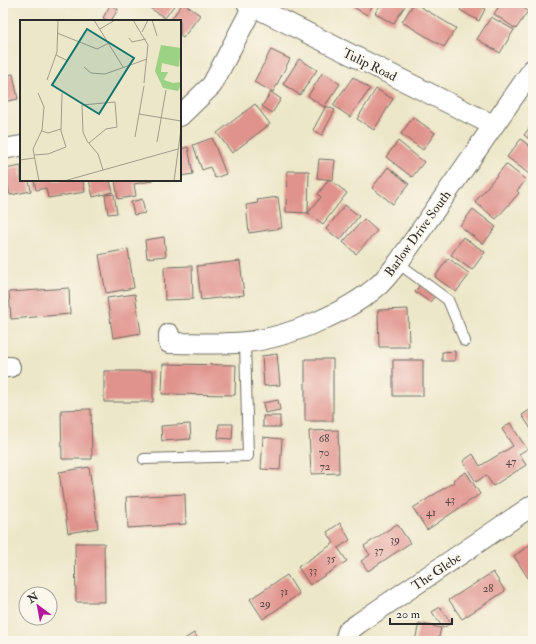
<svg xmlns="http://www.w3.org/2000/svg" width="536" height="644" font-family="'IM FELL Double Pica',serif">
  <style>
    .building { fill: #e0938c }
    .lines { fill: none; stroke-linecap: round; stroke-linejoin: round }
    .service-casing { stroke: #6f6d62; stroke-width: 12 }
    .minor-casing { stroke: #6f6d62; stroke-width: 22 }
    .service { stroke: #fff; stroke-width: 10 }
    .minor { stroke: #fff; stroke-width: 20 }
    .labels { text-anchor: middle; stroke-width: 4; stroke-linejoin: round; paint-order: stroke }
    .number-label { font-size: 11px; fill: #584543 }
    .street-label { font-size: 13px; fill: #2b2b2b; stroke: #fbf7ec }
    .inset-road { fill: none; stroke: #9f9c8a; stroke-width: 1 }
    .view { fill: #0f766e; fill-opacity: 0.15; stroke: #0f766e; stroke-width: 2 }
    .inset-edge { fill: none; stroke: #2b2b2b; stroke-width: 2 }
  </style>
  <rect width="100%" height="100%" fill="#fbf7ec"/>
  <filter id="ink" filterUnits="userSpaceOnUse"><feTurbulence type="fractalNoise" baseFrequency=".025" numOctaves="2"/><feDisplacementMap in="SourceGraphic" scale="8" xChannelSelector="R" yChannelSelector="G"/><feConvolveMatrix kernelMatrix="1 2 1 2 8 2 1 2 1" color-interpolation-filters="sRGB"/></filter>
  <filter id="wash" filterUnits="userSpaceOnUse"><feTurbulence type="fractalNoise" baseFrequency=".012" numOctaves="4" result="noise"/><feDisplacementMap in="SourceGraphic" scale="16" xChannelSelector="R" yChannelSelector="G"/><feGaussianBlur stdDeviation="0.9" result="paint"/><feColorMatrix in="noise" values="0 0 0 0 0 0 0 0 0 0 0 0 0 0 0 0 0 1.4 0 .05"/><feComposite in="paint" operator="in"/></filter>
  <g filter="url(#wash)">
    <rect width="100%" height="100%" fill="#ede7c9"/>
    <g id="blocks">
      <!-- building -->
      <path class="building" d="M149,3H176L165,18L147,6Z
        M183,3L200,15L183,38L180,36V21H170Z
        M351,3H374L367,15L350,5Z
        M382,3H407L393,24L375,13Z
        M414,3L456,28L444,47L402,22Z
        M464,3H477V4L485,9L479,21L460,10Z
        M501,3H516L528,11L516,29L494,14Z
        M110,5L118,9L111,21H109L103,18Z
        M491,17L514,30L500,53L477,39Z
        M271,50L290,59L273,92L254,82Z
        M299,59L317,70L300,95L283,84Z
        M323,72L340,84L324,107L308,96Z
        M13,74L18,99L3,102V76Z
        M353,77L370,89L350,117L333,105Z
        M376,89L393,99L374,130L357,119Z
        M271,92L281,99L272,113L262,106Z
        M255,104L270,124L232,153L217,133Z
        M326,106L335,110L322,135L313,130Z
        M413,117L435,133L423,150L401,134Z
        M533,123V142L524,135Z
        M212,138L226,174L215,178L210,167L202,170L193,145Z
        M521,139L533,149V177L507,157Z
        M398,141L424,162L412,177L386,157Z
        M188,147L193,174L180,176V149Z
        M319,159L335,160L333,180L317,178Z
        M506,164L526,180L517,191L519,193L496,219L475,202Z
        M21,166V180H29L31,191L10,195L5,169Z
        M388,167L409,184L393,204L372,188Z
        M287,171H309L308,213L286,212Z
        M329,179L347,193L323,224L308,213L321,197L318,194Z
        M34,180H83L85,192L48,198L46,188L36,190Z
        M89,180H110L113,192L93,197Z
        M115,180H152V181L134,184L136,196L118,199Z
        M114,194L117,213L108,214L105,195Z
        M278,197L282,228L249,233L246,205L258,203L257,200Z
        M142,199L145,213L134,215L131,202Z
        M345,205L359,216L340,240L326,229Z
        M473,209L496,227L483,244L460,226Z
        M364,219L377,231L356,254L343,242Z
        M164,237L166,256L147,258L145,240Z
        M463,237L485,252L472,270L451,255Z
        M128,249L134,288L106,293L99,255Z
        M448,258L470,274L456,292L435,277Z
        M240,261L244,295L201,300L197,266Z
        M192,266L193,299L165,300L164,267Z
        M420,285L435,296L430,302L415,292Z
        M69,288L70,314L11,319L9,292Z
        M135,294L141,333L113,338L107,298Z
        M408,309L409,347H379L378,310Z
        M455,351V361H442V352Z
        M277,354L280,385L264,386L262,356Z
        M305,359H333V421H305Z
        M393,360H423V396H393Z
        M163,364L236,365L235,395L162,394Z
        M104,371H153V402H104Z
        M278,400L280,410L265,413L263,403Z
        M533,408V432L522,415Z
        M91,409L92,459H62L61,410Z
        M263,416H280V427H263Z
        M510,423L527,449L519,454L526,465L493,486L486,475L476,482L463,461L473,454L480,466L513,446L502,429Z
        M190,424L191,439L162,441L161,426Z
        M219,424H233L232,439L218,438Z
        M338,430L339,473L311,474L309,431Z
        M263,437L282,439L280,470L261,469Z
        M89,467L98,528L68,533L59,472Z
        M466,472L480,494L427,530L413,508L454,482L453,480Z
        M185,494L186,524L128,528L126,497Z
        M340,523L350,540L338,548L347,561L310,585L298,567L334,543L327,532Z
        M397,524L410,543L368,571L361,561L370,555L364,546Z
        M75,543H104L105,602H76Z
        M533,543V566L531,567L533,570V579L530,581L514,556Z
        M493,572L505,591L462,619L449,600Z
        M287,575L299,594L263,619L250,599Z
        M4,576L6,603L3,604V577Z
        M440,607L451,623L443,628L432,612Z
        M419,623L441,628L438,641H415Z
        M194,633L200,641H181Z"/>
    </g>
  </g>
  <g filter="url(#ink)">
    <use href="#blocks" fill-opacity="0" stroke="#6f6d62" stroke-width="1"/>
    <g class="lines">
      <!-- service casing -->
      <g class="service-casing">
        <path id="service" d="M398,263L448,300L465,341
          M144,459L248,456L245,343"/>
      </g>
      <!-- minor casing -->
      <g class="minor-casing">
        <path id="minor" d="M247,3L493,125
          M180,116L212,85L253,6
          M3,149L21,146
          M169,334V343C195,343 221,345 246,342C287,338 349,312 380,284C386,278 392,270 398,263L533,69
          M3,367H10
          M345,641L348,631L359,623L533,505"/>
      </g>
      <!-- service -->
      <use href="#service" class="service"/>
      <!-- minor -->
      <use href="#minor" class="minor"/>
    </g>
  </g>
  <g class="labels">
    <!-- number labels -->
    <g class="number-label">
      <text x="324" y="442">68</text>
      <text x="324" y="456">70</text>
      <text x="511" y="465">47</text>
      <text x="325" y="470">72</text>
      <text x="450" y="503">43</text>
      <text x="431" y="516">41</text>
      <text x="395" y="543">39</text>
      <text x="379" y="554">37</text>
      <text x="331" y="562">35</text>
      <text x="313" y="574">33</text>
      <text x="488" y="592">28</text>
      <text x="284" y="595">31</text>
      <text x="265" y="607">29</text>
    </g>
    <!-- street labels -->
    <g class="street-label">
      <text transform="translate(370 64) rotate(26)" y="5">Tulip Road</text>
      <text transform="translate(417 233) rotate(-54)" y="5">Barlow Drive South</text>
      <text transform="translate(436 571) rotate(-34)" y="5">The Glebe</text>
    </g>
  </g>
  <!-- overview -->
  <g transform="translate(20 20)">
    <rect width="161" height="161" fill="#ede7c9"/>
    <path d="M141,25L161,28L159,47L142,43L141,52H148L144,60L153,63L161,62V71L160,67L158,71L143,68L135,51Z" fill="#9cd284"/>
    <path class="inset-road" d="M74,0L103,47M113,0L128,25L124,63M132,0L137,16M80,9L95,0M122,12L128,0M37,13L77,29L89,23M109,18L112,22L126,19M36,35L48,41M64,47L71,53L85,54L127,39M27,60L37,32L38,0M18,73L24,87L22,110L13,129L19,161M119,94L161,101M22,111L28,113L41,109M115,117L124,66M137,122L146,70M69,123L86,109L97,107L95,82L62,85L63,112L67,121L78,134L83,150M14,135L28,134L46,127L41,111L42,73M0,140L14,138M44,161L158,129M154,161L161,109"/>
    <path class="view" d="M67,9L114,38L79,94L32,65Z"/>
    <rect width="161" height="161" class="inset-edge"/>
  </g>
  <!-- margin -->
  <rect width="536" height="644" fill="none" stroke="#fbf7ec" stroke-width="16"/>
  <!-- north arrow -->
  <g transform="translate(38 606) rotate(328)"><circle r="19" fill="#fbf7ec" stroke="#a8a59f"/>
  <path d="M0-3L7 15L0 10L-7 15Z" fill="#b5179e"/>
  <text y="-6" font-size="11" font-weight="bold" text-anchor="middle" fill="#2b2b2b">N</text>
  </g>
  <!-- scale -->
  <path d="M390 618v6h62v-6" fill="none" stroke="#2b2b2b" stroke-width="2"/>
  <text x="396" y="618" font-size="12" fill="#2b2b2b" stroke="#fbf7ec" stroke-width="3" paint-order="stroke">20 m</text>
</svg>
